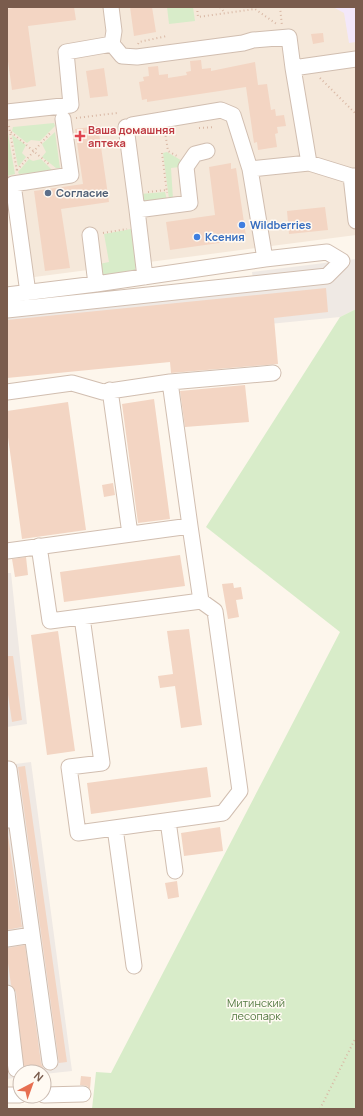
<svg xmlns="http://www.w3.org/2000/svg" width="363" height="1116" font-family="Manrope,sans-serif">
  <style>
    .residential { fill: #f5e8da }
    .industrial { fill: #efe9e4 }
    .education { fill: #f3e8fa }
    .green { fill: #d8ecc9 }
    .building { fill: #f3d5c3 }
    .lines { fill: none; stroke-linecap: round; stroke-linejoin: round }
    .minor-casing { stroke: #d1beb0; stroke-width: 17 }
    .path { stroke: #d9b8a5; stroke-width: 2; stroke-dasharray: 1 3; stroke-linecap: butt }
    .minor { stroke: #fff; stroke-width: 15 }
    .health-dot { fill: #e0444e; stroke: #fffaf3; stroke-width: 1.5 }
    .service-dot { fill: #5c6f8a; stroke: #fffaf3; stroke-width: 1.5 }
    .shop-dot { fill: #3f7fe0; stroke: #fffaf3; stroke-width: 1.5 }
    .labels { text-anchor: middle; stroke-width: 3; stroke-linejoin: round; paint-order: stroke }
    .health-label { font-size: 11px; font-weight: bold; fill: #be3a42; stroke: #fffaf3; text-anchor: start }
    .service-label { font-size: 11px; font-weight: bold; fill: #4e5e75; stroke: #fffaf3; text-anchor: start }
    .shop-label { font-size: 11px; font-weight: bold; fill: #366cbe; stroke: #fffaf3; text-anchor: start }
    .park-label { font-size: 11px; fill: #537a41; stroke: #fffaf3 }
  </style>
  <rect width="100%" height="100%" fill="#fdf6ec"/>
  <!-- residential -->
  <path class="residential" d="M7,7H356V235L19,279L7,190Z"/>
  <!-- industrial -->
  <path class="industrial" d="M356,259V309L340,317L7,350V303L253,279L252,272Z
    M7,573H11L27,724L7,727Z
    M31,762L72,1071L44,1074V1072H20V1077L7,1079V765Z"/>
  <!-- education -->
  <path class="education" d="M333,7H356V42L349,43L344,13Z"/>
  <!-- green -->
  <path class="green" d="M167,7H193L195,21L169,24Z
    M54,123L55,126L40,141L31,140L27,143L12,131L13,127Z
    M7,128L15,174L7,176Z
    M55,132L60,168H56L42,157L46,152L42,144Z
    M12,135L26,145L22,153L26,157L18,167Z
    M167,152L184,162L179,167L171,168L173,199H169L163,153Z
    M29,159L33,161L41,159L53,171L19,174L18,172Z
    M165,192L167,200L142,202L140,194Z
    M131,229L136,267L135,270L103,275L101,273L99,264L109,262L104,234Z
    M356,309V1109H92L96,1072L111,1073L340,632L206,527L340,317Z"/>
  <!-- building -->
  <path class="building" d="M19,7H74L76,20L28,26L36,86L12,90L7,54V9Z
    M130,7H152L156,32L134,36Z
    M323,33L324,42L313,44L311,34Z
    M201,60L202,69L211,68V71L255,62L258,85L267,84L271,110L275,109L276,116L284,115L286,126L277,127L278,133L275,134L277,147L258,150L257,142L254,143L246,87L147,102V99L142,100L139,82L144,81L143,77L149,76L148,67L158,66L159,75L168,74V78L187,75L186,72L191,71L190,61Z
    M104,68L108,96L90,98L86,71Z
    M98,126L109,202L61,209L70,268L45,271L34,191L83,184L75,129Z
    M231,163V169L236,168L246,236L233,238V241L170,250L166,222L215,215L209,167Z
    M325,207L328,230L289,234L287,211Z
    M326,288L328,312L274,318L278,364L171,373L170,362L7,378V320Z
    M245,385L249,422L185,427L180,391Z
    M154,399L170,519L138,523L122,404Z
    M68,402L86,530L22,539L7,430V411Z
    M113,483L115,495L104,497L102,485Z
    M180,555L185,586L64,602L60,572Z
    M26,557L28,575L15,577L12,559Z
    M233,583L234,588L241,587L243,599L236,600L239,617L228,619L222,584Z
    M189,629L202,725L181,728L175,686L160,688L158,676L173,674L167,631Z
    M58,631L75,751L47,755L31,635Z
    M7,656H13L22,720L12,722L7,688Z
    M25,766L67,1062L59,1063L18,767Z
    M207,767L211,797L91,814L87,783Z
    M220,827L223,851L184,856L181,833Z
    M7,829L22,927L7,930Z
    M177,881L179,897L168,899L165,883Z
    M25,945L41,1063L44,1070L26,1072H24L16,992L11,985L7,956V948Z
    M81,1076L91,1077L90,1089L87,1086L80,1085Z"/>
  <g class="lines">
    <!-- minor casing -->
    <g class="minor-casing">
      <path id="minor" d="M112,44L122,56L137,57L243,43L253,40L289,37L293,68
        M7,112L71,105L66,52L112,44L114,31L111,7
        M132,125L221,110L233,115L250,169
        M126,127L137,210
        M309,163L351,176H356
        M351,176L356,221
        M90,235L96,284
        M145,277L137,210L190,203L186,167L195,154L207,151
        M28,293L13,184L71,175L63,119
        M7,295L96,284L265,259L250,169L309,163L293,68L356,59
        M7,310L327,276L342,261L327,252L265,259
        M170,382L273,373
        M110,390L130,534
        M7,392L72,383L103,392L170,382L190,526L7,551
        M39,546L50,621L201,601L190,526
        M82,617L102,763L69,767L78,833L223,813L240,791L215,611L201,601
        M9,769L16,819
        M7,820L16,819L50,1062
        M168,821L175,871
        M115,828L134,966
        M7,939L32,935
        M7,993L16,1069
        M7,1095H20
        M44,1095L83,1094"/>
    </g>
    <!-- path -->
    <path class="path" d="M197,7L198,17L255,9L278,25
      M220,7L225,13
      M280,7L282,26
      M138,44L139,42L167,36
      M320,78L356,114
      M76,118L117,113
      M9,126L17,171
      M199,128L214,127
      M11,132L50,165
      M165,132L168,151L177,156
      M162,153L167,193
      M17,170L51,132
      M148,192L166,190
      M103,233L127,229
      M320,1109L356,1037"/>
    <!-- minor -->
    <use href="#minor" class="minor"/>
  </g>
  <!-- markers -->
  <path class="health-dot" d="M78 130h4v4h4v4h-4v4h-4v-4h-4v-4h4z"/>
  <circle class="service-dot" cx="48" cy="193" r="4"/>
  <g class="shop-dot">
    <circle cx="242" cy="225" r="4"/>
    <circle cx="197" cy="237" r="4"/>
  </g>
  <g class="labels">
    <!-- health labels -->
    <g class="health-label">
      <text x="88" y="134">Ваша домашняя<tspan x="88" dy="13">аптека</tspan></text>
    </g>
    <!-- service labels -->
    <g class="service-label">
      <text x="56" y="197">Согласие</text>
    </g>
    <!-- shop labels -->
    <g class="shop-label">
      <text x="250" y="229">Wildberries</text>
      <text x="205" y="241">Ксения</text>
    </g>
    <!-- park labels -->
    <g class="park-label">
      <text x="256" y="1007">Митинский<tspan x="256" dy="13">лесопарк</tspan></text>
    </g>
  </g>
  <!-- border -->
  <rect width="363" height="1116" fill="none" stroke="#7a5c4d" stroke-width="16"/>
  <!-- north arrow -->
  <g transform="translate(32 1084) rotate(41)"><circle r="19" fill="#fffaf3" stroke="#cabbb1"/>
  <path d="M0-3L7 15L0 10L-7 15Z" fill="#e76f51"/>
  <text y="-6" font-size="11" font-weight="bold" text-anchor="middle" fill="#7a5c4d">N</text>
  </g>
</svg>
